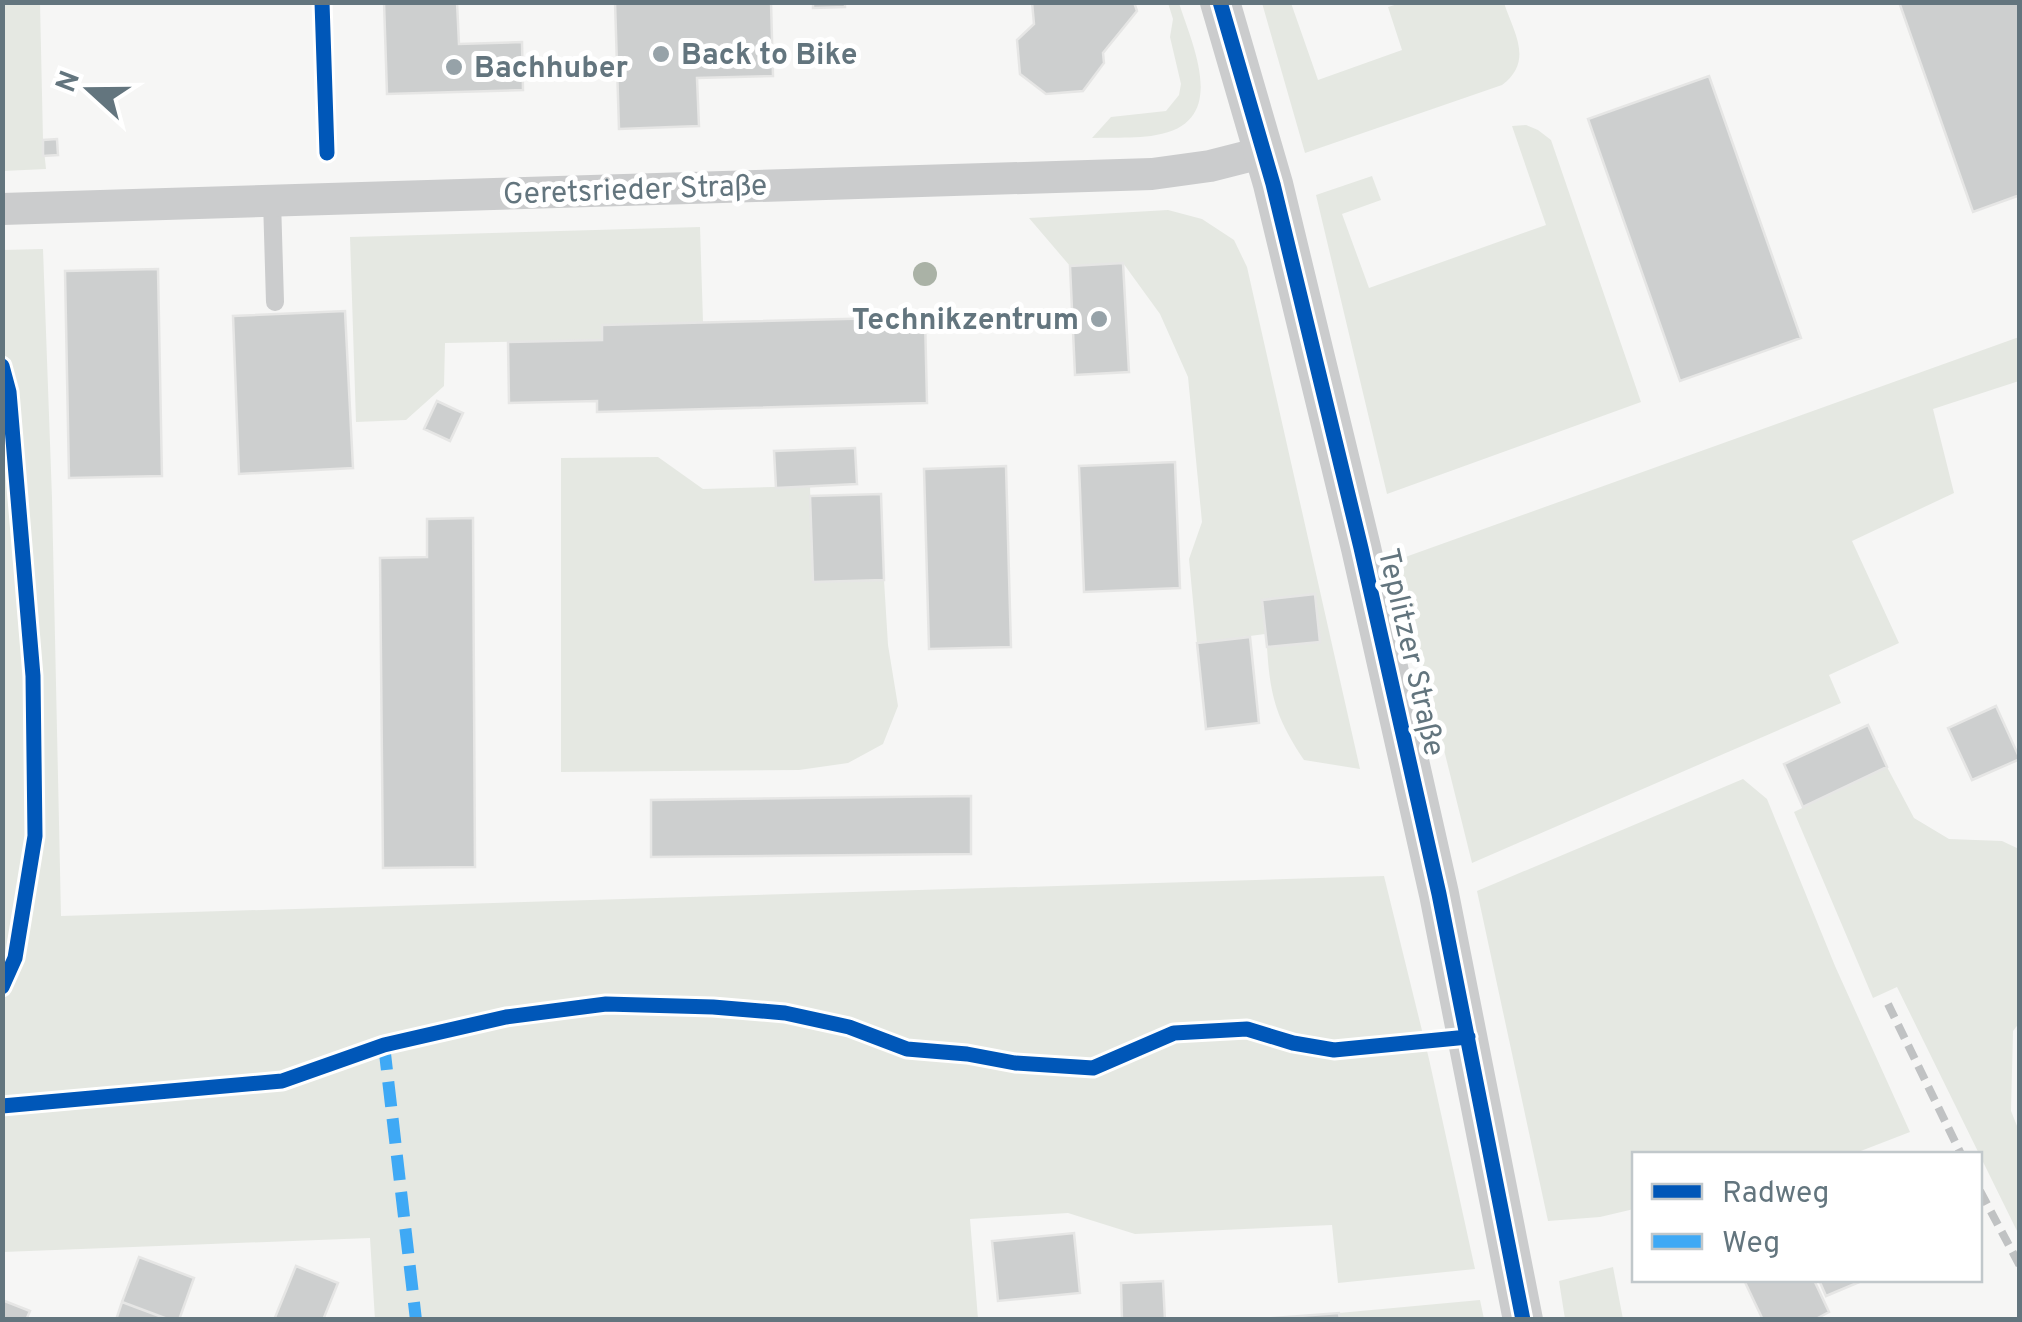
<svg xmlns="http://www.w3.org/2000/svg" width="2022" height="1322" font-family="Overpass,sans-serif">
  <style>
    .green { fill: #e5e8e2 }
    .building { fill: #cdcfcf; stroke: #e6e6e5; stroke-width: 2.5 }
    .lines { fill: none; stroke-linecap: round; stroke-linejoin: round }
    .service { stroke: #cbcccd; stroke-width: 18 }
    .minor { stroke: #cbcccd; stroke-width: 32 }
    .tertiary { stroke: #cbcccd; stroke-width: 40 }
    .rail { stroke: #c0c2c3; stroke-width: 8; stroke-dasharray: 15 8; stroke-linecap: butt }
    .quiet { stroke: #3fa9f5; stroke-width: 12; stroke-dasharray: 25 12; stroke-linecap: butt }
    .cycleway-casing { stroke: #fff; stroke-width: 21 }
    .cycleway { stroke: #0057b8; stroke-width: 15 }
    .tree { fill: #aab2a6 }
    .poi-dot { fill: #96a2a8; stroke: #fff; stroke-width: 4 }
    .labels { text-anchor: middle; stroke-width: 10; stroke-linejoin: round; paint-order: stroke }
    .poi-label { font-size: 30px; font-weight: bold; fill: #63757e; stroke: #fff; text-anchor: start }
    .street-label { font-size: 30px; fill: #63757e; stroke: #fff }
  </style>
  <rect width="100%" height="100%" fill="#f6f6f5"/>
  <!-- green -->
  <path class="green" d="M3,3H40L43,140L46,169L3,171Z
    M1168,3H1179C1193,47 1230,123 1156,135C1136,139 1113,137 1092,138L1111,117L1166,111L1179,95L1181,84L1170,37L1173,19Z
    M1262,3H1291L1318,80L1402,50L1388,7L1401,3H1504C1514,33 1534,61 1502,85L1305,153Z
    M1526,125L1538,130L1551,140L1641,402L1387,494L1316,195L1372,176L1381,200L1342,214L1369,288L1546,225L1512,126Z
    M1168,210L1202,219L1234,240L1247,267L1360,769L1304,760C1276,718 1270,696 1267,647L1320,642L1315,594L1262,600L1265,634L1197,643L1189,559L1202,522L1188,377L1160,314L1123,263L1070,266L1029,218Z
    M700,227L703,322L603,325L602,340L445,343L444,386L406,420L356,422L350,237Z
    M43,249L52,498L61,916L1384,876L1429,1059L1475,1269L1338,1283L1332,1225L1135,1234L1068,1213L970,1219L978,1319L375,1320L370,1238L3,1252L2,250Z
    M2019,337V381L1933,409L1954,493L1852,541L1899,643L1829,675L1841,703L1472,863L1397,560Z
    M658,457L703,489L810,486L813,582L884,580L888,645L898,706L883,744L848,763L799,770L561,772V458Z
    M1887,767L1914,818L1949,839L2002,841L2019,849L2020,1022L2013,1031L2011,1111L2019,1131V1235L1897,987L1873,998L1794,812Z
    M1743,779L1767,799L1835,966L1910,1132L1853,1154H1634V1209L1600,1217L1548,1221L1477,891Z
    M1613,1267L1623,1319H1565L1559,1281Z
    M1480,1300L1484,1319L1340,1320L1339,1313Z"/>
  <!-- building -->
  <path class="building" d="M384,2H457L459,44L522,42L523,90L387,94Z
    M615,2H771L773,76L697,78L699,126L619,129Z
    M813,2H845V7L813,8Z
    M1032,2H1134L1137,11L1103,53L1104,63L1083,91L1046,94L1020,74L1017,40L1034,24Z
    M1899,2H2020V195L1973,212Z
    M1709,76L1801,338L1680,381L1588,119Z
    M57,139L58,155L43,156V140Z
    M1123,263L1129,372L1075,375L1070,266Z
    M158,269L162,476L69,478L65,271Z
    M345,311L353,468L239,474L233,316Z
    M925,317L927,403L597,412V401L509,403L508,342L602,340V325Z
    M437,401L463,413L450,441L424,429Z
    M855,448L857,484L776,488L774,451Z
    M1175,462L1180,588L1084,592L1079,466Z
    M1006,466L1011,647L929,649L924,469Z
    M881,494L884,580L813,582L810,496Z
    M473,518L475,867L383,868L380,558L427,557V519Z
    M1315,594L1320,642L1267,647L1262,600Z
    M1250,637L1259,723L1206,729L1197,643Z
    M1996,706L2020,759L1972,780L1948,728Z
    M1868,725L1887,767L1803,807L1784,764Z
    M971,796V854L651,857V800Z
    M1074,1233L1080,1293L998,1301L992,1241Z
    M139,1257L194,1278L179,1320H170L122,1302Z
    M296,1266L338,1283L323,1320H274Z
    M1744,1280H1814L1829,1312L1814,1320H1763Z
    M1819,1280H1864L1826,1296Z
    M1163,1281L1165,1320H1122L1121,1283Z
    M2,1300L30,1311L26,1320H2Z
    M122,1302L170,1320H116Z
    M1339,1313L1340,1320H1261V1319Z"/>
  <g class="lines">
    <!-- service -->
    <path class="service" d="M272,200L275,302"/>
    <!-- minor -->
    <path class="minor" d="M2,209L1152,174L1210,166L1265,152"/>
    <!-- tertiary -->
    <path class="tertiary" d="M1220,2L1273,184L1361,548L1439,894L1523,1320"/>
    <!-- rail -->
    <path class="rail" d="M1888,1004L1961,1154
      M1980,1191L2020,1266"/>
    <!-- quiet -->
    <path class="quiet" d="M384,1045L416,1320"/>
    <!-- cycleway casing -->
    <g class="cycleway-casing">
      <path id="cycleway" d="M322,2L327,153
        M1220,2L1273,184L1361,548L1439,894L1523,1320
        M2,366L9,392L33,676L35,836L15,958L2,987
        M2,1106L282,1081L384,1045L506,1017L606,1004L713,1007L785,1013L849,1027L907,1049L967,1054L1015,1063L1093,1068L1174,1033L1247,1029L1293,1043L1334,1050L1468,1037"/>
    </g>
    <!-- cycleway -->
    <use href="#cycleway" class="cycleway"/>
  </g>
  <!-- trees -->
  <circle class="tree" cx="925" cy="274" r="12"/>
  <!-- markers -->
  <g class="poi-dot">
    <circle cx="661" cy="54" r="10"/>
    <circle cx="454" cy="67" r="10"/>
    <circle cx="1099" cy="319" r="10"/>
  </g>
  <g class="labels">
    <!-- poi labels -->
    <g class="poi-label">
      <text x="681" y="64">Back to Bike</text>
      <text x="474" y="77">Bachhuber</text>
      <text x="1079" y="329" text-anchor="end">Technikzentrum</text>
    </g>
    <!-- street labels -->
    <g class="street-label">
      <text transform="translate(635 189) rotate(-2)" y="10">Geretsrieder Straße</text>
      <text transform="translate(1412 652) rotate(77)" y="10">Teplitzer Straße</text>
    </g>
  </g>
  <!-- border -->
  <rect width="2022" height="1322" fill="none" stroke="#63757e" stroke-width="10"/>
  <!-- legend -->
  <rect x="1632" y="1152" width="350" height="130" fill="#ffffff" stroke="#c1c8cb" stroke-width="2.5"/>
  <rect x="1652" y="1184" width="50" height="15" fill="#0057b8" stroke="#c1c8cb" stroke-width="2.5"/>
  <text x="1722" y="1202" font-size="30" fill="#63757e">Radweg</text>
  <rect x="1652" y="1234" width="50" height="15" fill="#3fa9f5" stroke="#c1c8cb" stroke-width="2.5"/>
  <text x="1722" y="1252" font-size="30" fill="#63757e">Weg</text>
  <!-- north arrow -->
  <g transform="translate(90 90) rotate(291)" stroke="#ffffff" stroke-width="8" paint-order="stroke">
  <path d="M0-8L18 38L0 25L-18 38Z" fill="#63757e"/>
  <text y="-15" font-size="28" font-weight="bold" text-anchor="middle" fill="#63757e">N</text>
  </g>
</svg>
